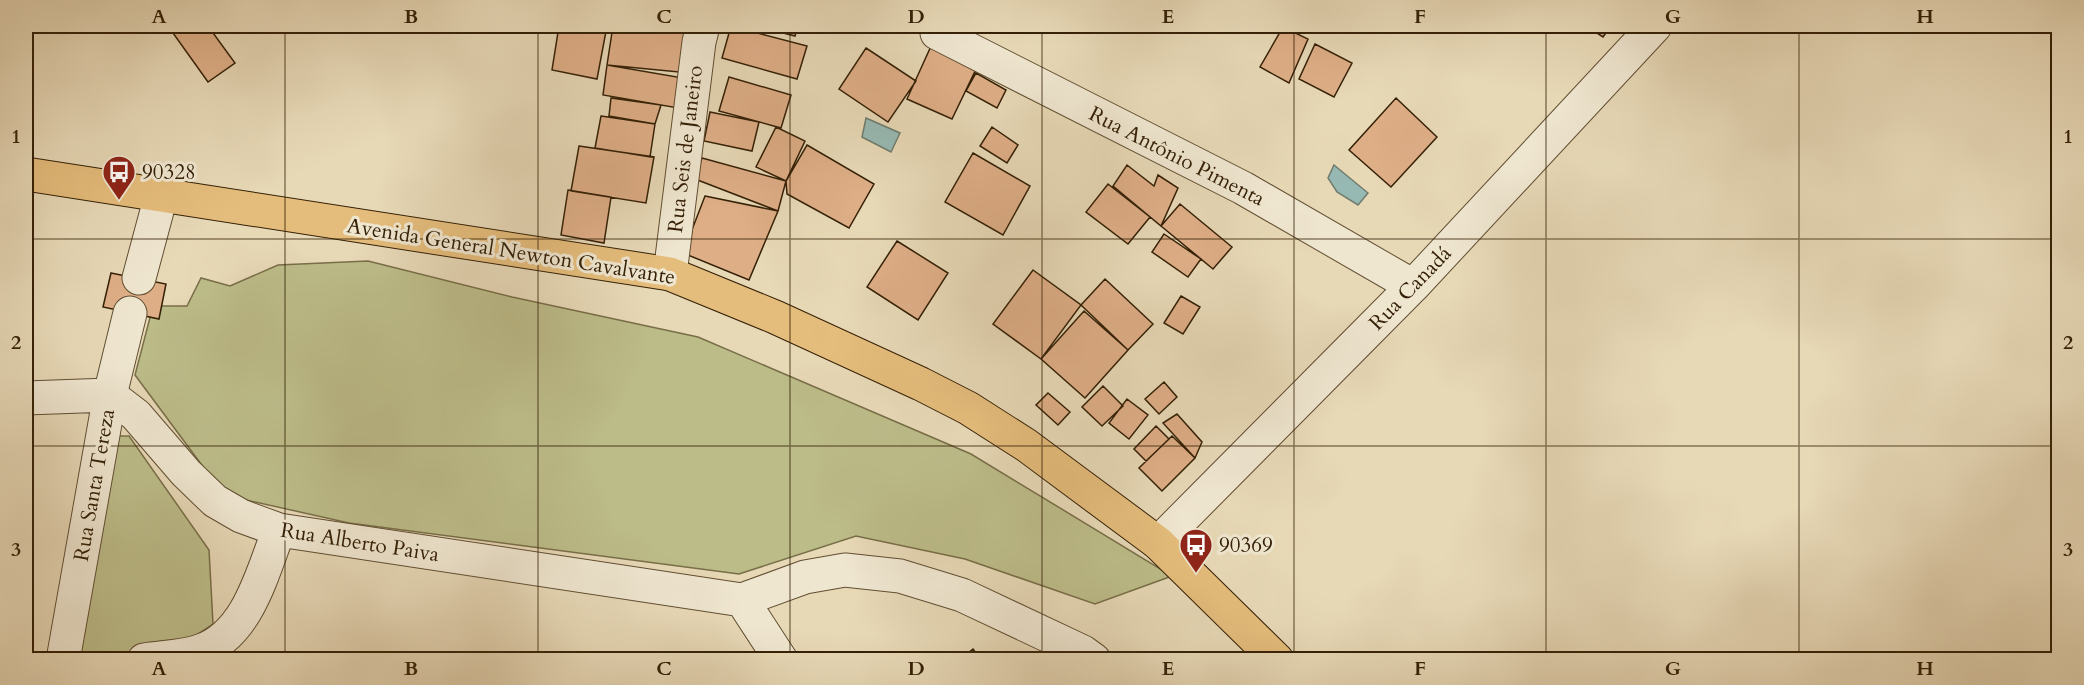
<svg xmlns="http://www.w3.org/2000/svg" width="2084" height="685" font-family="Cardo,serif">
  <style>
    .green { fill: #bcbc89; stroke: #786e48; stroke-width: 1.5 }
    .water { fill: #97b9b3; stroke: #6f7c6e; stroke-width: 1.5 }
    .building { fill: #deae87; stroke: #342006; stroke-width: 1.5 }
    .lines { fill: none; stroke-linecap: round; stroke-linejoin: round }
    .minor-casing { stroke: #614e32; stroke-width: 35 }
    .primary-casing { stroke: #342006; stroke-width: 35 }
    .minor { stroke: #efe6d0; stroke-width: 33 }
    .primary { stroke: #e4bc7b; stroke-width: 33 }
    .grid { fill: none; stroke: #342006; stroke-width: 1.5; stroke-opacity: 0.55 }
    .labels { text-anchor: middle; stroke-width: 6; stroke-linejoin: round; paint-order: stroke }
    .street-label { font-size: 21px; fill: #342006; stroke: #efe6d0 }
    .poi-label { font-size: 21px; fill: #342006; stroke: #efe6d0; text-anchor: start }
    .neatline { fill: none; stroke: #342006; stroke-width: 2 }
    .grid-label { font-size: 20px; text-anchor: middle; font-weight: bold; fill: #342006 }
  </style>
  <rect width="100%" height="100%" fill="#e7d8b6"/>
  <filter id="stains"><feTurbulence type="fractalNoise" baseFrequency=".00333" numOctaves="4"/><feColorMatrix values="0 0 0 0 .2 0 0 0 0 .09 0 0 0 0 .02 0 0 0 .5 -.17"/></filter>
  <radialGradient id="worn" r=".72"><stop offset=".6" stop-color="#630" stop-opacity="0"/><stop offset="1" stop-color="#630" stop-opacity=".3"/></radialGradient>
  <!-- green -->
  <path class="green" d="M368,261L512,297L698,337L971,454L1172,576L1095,604L965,559L856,536L739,574L349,523L224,495L135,375L153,306H187L201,278L230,286L278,265Z
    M116,436H129L209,550L213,624L186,642L164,648L96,659L68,660Z"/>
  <!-- water -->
  <path class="water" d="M866,118L900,133L891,152L862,137Z
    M1334,165L1368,193L1358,205L1337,192L1328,178Z"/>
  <!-- building -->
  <path class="building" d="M168,26H208L235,63L208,82Z
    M559,26H607L597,79L552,70Z
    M613,26H687L679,72L607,65Z
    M731,26L807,46L797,79L722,58Z
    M756,26H798L795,36Z
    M1586,26H1611L1603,37Z
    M1283,27L1308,39L1289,83L1260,67Z
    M932,44L978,65L952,119L907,99Z
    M1315,44L1352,63L1334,97L1299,79Z
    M866,48L916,81L888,122L839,89Z
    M607,65L683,78L678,108L603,95Z
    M976,73L1006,90L997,108L966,91Z
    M729,77L791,95L781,128L719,111Z
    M611,98L661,105L655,124L609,116Z
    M1396,98L1437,137L1391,187L1349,150Z
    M710,112L759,122L752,151L704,141Z
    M601,116L655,124L650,157L595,148Z
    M776,127L805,141L786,181L756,167Z
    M992,127L1018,145L1007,163L980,146Z
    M807,145L874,184L849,228L787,194L786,181Z
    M579,146L654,157L646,203L571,191Z
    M973,153L1030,186L1003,235L945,202Z
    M702,158L786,181L778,211L695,179Z
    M1127,165L1154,186L1158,175L1178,188L1161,226L1113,186Z
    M1108,184L1150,217L1128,244L1086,212Z
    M568,190L611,197L604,243L561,235Z
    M705,196L778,211L749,280L683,253Z
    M1180,204L1232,247L1213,269L1161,226Z
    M1164,234L1201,259L1188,277L1152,252Z
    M897,241L948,273L918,320L867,287Z
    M1033,270L1081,305L1041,359L993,324Z
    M111,273L166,284L159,319L103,307Z
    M1105,279L1153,324L1128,350L1081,305Z
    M1181,296L1200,307L1183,334L1164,323Z
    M1084,311L1128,350L1085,398L1041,359Z
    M1164,382L1177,397L1159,414L1145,399Z
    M1103,386L1123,406L1102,426L1082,407Z
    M1048,393L1070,412L1058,425L1036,405Z
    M1127,399L1148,415L1129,439L1109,423Z
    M1177,414L1202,442L1195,458L1163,423Z
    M1156,426L1169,439L1146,461L1134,449Z
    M1172,436L1195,458L1162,491L1139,468Z
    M973,649L981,660H959Z"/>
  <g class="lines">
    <!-- minor casing -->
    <g class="minor-casing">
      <path id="minor" d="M937,33L1243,188L1413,286
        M670,274L699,42L703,26
        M139,278L161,196
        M26,398L110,395L136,415L186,473L215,501L241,516L279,530L742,600L805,577L845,570L900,576L962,595L1083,652L1094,660
        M1158,543L1413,286L1655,26
        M742,600L781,660
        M63,660L110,395L130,313
        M144,660C163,657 182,657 200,651C248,635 262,573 279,530"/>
    </g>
    <!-- primary casing -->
    <g class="primary-casing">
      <path id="primary" d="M26,174L670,274L775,317L921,384L968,408L1026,445L1158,543L1277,660"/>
    </g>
    <!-- minor -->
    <use href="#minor" class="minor"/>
    <!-- primary -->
    <use href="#primary" class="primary"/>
  </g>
  <!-- grid -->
  <path class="grid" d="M285,26V660M538,26V660M790,26V660M1042,26V660M1294,26V660M1546,26V660M1799,26V660M26,239H2058M26,446H2058"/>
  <!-- icons -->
  <defs>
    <g id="bus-pin" transform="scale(1.725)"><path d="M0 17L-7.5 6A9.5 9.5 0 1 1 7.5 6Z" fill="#8f2418" stroke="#efe6d0"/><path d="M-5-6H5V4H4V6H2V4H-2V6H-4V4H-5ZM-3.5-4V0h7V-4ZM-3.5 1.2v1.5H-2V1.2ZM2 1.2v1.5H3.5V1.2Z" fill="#fff"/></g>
  </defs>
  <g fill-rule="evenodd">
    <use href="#bus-pin" x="119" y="172"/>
    <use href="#bus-pin" x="1196" y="545"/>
  </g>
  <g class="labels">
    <!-- street labels -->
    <g class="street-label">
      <text transform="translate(685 149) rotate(-83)" y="7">Rua Seis de Janeiro</text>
      <text transform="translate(1177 156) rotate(27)" y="7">Rua Antônio Pimenta</text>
      <text transform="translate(511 251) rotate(9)" y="7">Avenida General Newton Cavalvante</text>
      <text transform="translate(1410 288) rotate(-46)" y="7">Rua Canadá</text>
      <text transform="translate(94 485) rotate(-80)" y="7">Rua Santa Tereza</text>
      <text transform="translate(360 542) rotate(9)" y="7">Rua Alberto Paiva</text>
    </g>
    <!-- poi labels -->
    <g class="poi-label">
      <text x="142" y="179">90328</text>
      <text x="1219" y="552">90369</text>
    </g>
  </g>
  <!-- margin -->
  <rect width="2084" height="685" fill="none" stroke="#e7d8b6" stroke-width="66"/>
  <rect x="33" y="33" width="2018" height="619" class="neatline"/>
  <g class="grid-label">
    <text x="159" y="23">A</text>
    <text x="411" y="23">B</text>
    <text x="664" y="23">C</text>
    <text x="916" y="23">D</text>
    <text x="1168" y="23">E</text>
    <text x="1420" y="23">F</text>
    <text x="1673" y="23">G</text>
    <text x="1925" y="23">H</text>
    <text x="16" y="143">1</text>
    <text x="2068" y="143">1</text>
    <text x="16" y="349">2</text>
    <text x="2068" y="349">2</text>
    <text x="16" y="556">3</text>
    <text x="2068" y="556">3</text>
    <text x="159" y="675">A</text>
    <text x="411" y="675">B</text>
    <text x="664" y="675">C</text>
    <text x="916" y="675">D</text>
    <text x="1168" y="675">E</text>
    <text x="1420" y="675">F</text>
    <text x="1673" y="675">G</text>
    <text x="1925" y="675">H</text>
  </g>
  <rect width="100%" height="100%" filter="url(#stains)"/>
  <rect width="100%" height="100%" fill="url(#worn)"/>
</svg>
